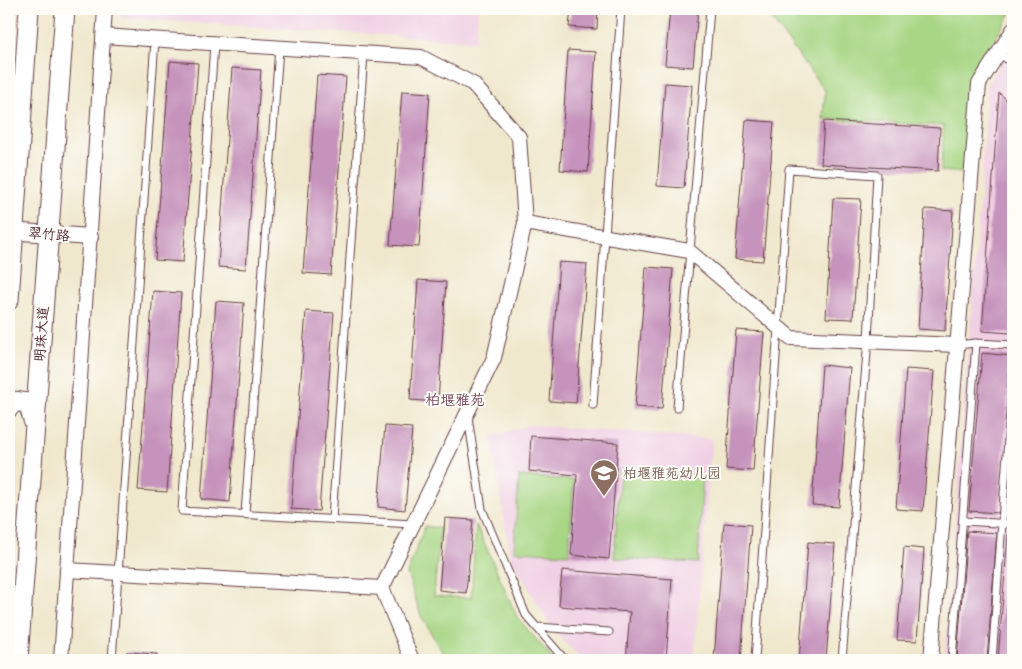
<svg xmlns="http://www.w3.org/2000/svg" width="1022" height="669" font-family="Mali,'LXGW WenKai TC',sans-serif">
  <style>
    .built { fill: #f0d0e4 }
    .green { fill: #a7d684; stroke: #787a58 }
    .building { fill: #c693bc }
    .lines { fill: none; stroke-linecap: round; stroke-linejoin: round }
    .service-casing { stroke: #633d43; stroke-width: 9 }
    .minor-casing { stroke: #633d43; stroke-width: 16 }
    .tertiary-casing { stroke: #633d43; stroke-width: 18 }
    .secondary-casing { stroke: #633d43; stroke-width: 21 }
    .service { stroke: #fff; stroke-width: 7 }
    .minor { stroke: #fff; stroke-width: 14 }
    .tertiary { stroke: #fff; stroke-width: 16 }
    .secondary { stroke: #fff; stroke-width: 19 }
    .labels { text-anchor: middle; stroke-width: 4; stroke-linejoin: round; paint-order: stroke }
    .street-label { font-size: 14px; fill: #4a1f2b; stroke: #fdfcf7 }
    .education-label { font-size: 14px; fill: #785e54; stroke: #fdfcf7; text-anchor: start }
    .neighbourhood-label { font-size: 15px; fill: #75485e; stroke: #fdfcf7 }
  </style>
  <rect width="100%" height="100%" fill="#fdfcf7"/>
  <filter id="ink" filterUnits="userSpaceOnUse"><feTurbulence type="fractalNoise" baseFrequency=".02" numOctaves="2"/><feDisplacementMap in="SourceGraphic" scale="10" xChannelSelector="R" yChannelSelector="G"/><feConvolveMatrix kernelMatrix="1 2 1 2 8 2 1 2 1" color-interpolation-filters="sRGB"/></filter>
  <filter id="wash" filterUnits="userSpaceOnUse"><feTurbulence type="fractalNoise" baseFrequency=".0096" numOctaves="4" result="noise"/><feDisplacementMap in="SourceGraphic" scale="20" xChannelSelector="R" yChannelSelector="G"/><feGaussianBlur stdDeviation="1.12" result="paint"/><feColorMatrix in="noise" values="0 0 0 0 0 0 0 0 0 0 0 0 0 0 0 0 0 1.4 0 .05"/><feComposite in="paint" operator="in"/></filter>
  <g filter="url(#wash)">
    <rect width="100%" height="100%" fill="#f0e8cd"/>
    <!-- built -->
    <path class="built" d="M122,9H478L476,41L121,18Z
      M1013,43V660H944L982,174L987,85Z
      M528,425L712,439L694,660H582L552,629L510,556L491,437Z"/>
    <!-- green -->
    <path class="green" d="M764,9H1013L970,81L964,173L941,171L944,126L823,119L825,91Z
      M620,470L703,475L698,563L614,558Z
      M519,476L574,480L569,554L514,551Z
      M476,524L517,617L554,660H447L421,616L407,573L425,526L440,528L434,596L471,598Z"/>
    <g id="blocks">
      <!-- building -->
      <path class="building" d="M571,9H598L597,29L569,27Z
        M670,9H698L693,67L665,65Z
        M568,50L596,52L588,172L560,170Z
        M170,61L198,63L183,262L155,260Z
        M232,68L261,70L246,269L218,267Z
        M317,75L346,77L331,275L303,273Z
        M665,83L692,85L684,188L657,186Z
        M402,91L430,93L419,247L390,245Z
        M999,93L1013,105V302L1011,333L982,331Z
        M746,120L774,122L763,261L735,259Z
        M824,121L940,128L938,171L821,164Z
        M833,198L861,199L853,319L826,318Z
        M925,209L953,211L945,331L918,329Z
        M559,262L587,264L576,403L549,401Z
        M646,267L673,269L662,409L635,407Z
        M418,280L446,282L438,402L410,400Z
        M153,291L181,293L167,492L138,490Z
        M216,301L244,303L230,502L201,499Z
        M306,311L334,313L319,511L291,509Z
        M736,330L764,332L753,471L726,469Z
        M982,353L1011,356L999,513L969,511Z
        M822,365L850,368L839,507L812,505Z
        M906,369L934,371L923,511L896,509Z
        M385,426L412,428L405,510L378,507Z
        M531,436L618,443L609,559L571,555L577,475L529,471Z
        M1012,480H1013V514L1009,513Z
        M445,518L473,520L466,593L439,590Z
        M724,523L751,525L741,660H714Z
        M967,531L997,533L987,660H957Z
        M1008,534H1013V660H998Z
        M808,542L835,544L826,660H799Z
        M904,547L924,549L917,641L897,640Z
        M562,570L672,579L666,660H626L630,612L559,606Z
        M126,652L157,654V660H126Z"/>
    </g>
  </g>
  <g filter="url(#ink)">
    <use href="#blocks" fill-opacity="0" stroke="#633d43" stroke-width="1"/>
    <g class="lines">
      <!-- service casing -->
      <g class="service-casing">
        <path id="service" d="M214,44L182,511L413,524
          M999,53L1013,64
          M957,345L976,343
          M593,405L621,9
          M677,408L710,9
          M468,417L482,509L526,615L565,660
          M245,514L279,48
          M332,519L364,53
          M963,521L1013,524
          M537,627L609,632
          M112,660L155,40
          M755,660L789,169L877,175L868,340L842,660
          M952,660L976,343L1013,345
          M992,660L1013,371"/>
      </g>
      <!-- minor casing -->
      <g class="minor-casing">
        <path id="minor" d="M103,36L421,57L473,84L519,137L525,223L494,358L382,588
          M525,223L689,251L791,338L957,345
          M67,570L382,588L412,660
          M61,660L105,9
          M931,660L979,84L1013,30"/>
      </g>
      <!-- tertiary casing -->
      <g class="tertiary-casing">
        <path id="tertiary" d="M9,231L90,237"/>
      </g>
      <!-- secondary casing -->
      <g class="secondary-casing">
        <path id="secondary" d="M9,300L29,9
          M9,408L13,401L28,403L34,423
          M18,660L65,9"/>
      </g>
      <!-- service -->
      <use href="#service" class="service"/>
      <!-- minor -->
      <use href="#minor" class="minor"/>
      <!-- tertiary -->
      <use href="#tertiary" class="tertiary"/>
      <!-- secondary -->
      <use href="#secondary" class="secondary"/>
    </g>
  </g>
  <!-- icons -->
  <defs>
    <g id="school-pin" transform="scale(1.4375)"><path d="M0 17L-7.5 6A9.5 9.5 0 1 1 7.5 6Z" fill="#8d6e63" stroke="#fdfcf7"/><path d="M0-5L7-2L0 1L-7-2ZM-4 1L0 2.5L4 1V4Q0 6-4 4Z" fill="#fff"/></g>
  </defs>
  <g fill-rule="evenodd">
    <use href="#school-pin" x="604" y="473"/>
  </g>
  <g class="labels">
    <!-- street labels -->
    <g class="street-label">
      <text transform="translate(49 234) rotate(5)" y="5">翠竹路</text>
      <text transform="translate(41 334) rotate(-86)" y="5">明珠大道</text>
    </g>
    <!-- education labels -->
    <g class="education-label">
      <text x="623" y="478">柏堰雅苑幼儿园</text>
    </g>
    <!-- neighbourhood labels -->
    <g class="neighbourhood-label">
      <text x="455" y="405">柏堰雅苑</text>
    </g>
  </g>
  <!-- margin -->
  <rect width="1022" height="669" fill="none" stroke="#fdfcf7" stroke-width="30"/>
</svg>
